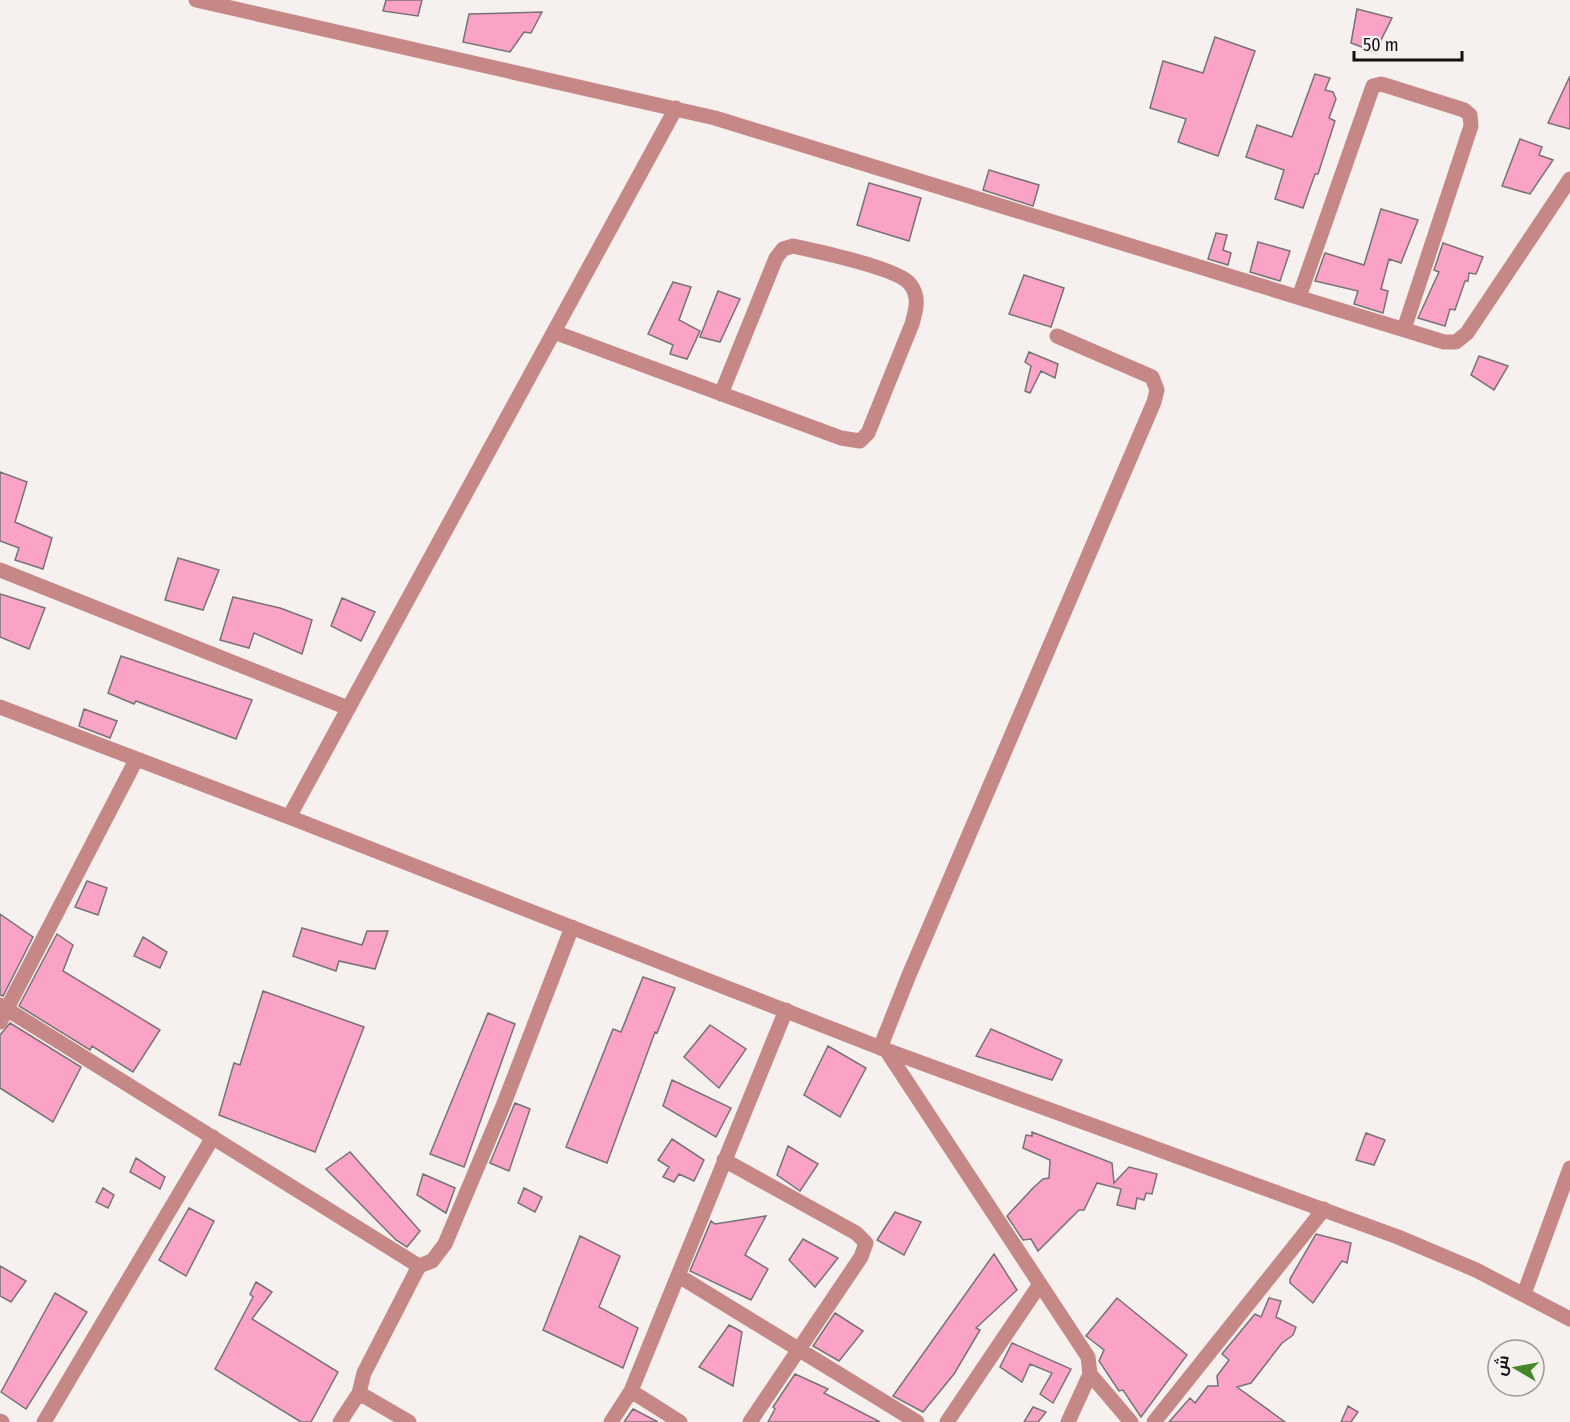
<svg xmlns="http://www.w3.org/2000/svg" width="1570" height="1422" font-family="'Fira Sans Condensed',Cairo,sans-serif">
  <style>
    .building { fill: #faa3c6; stroke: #777375; stroke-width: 1.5 }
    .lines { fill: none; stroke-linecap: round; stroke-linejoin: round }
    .minor { stroke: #c68887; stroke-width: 15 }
  </style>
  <rect width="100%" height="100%" fill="#f6f1ef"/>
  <!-- building -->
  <path class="building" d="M386,0H422L418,16L383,11Z
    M1357,9L1392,18L1375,52L1351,43Z
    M542,12L531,33L524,32L510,52L463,42L469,14Z
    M1215,37L1255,51L1218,156L1178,142L1186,119L1150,108L1163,61L1203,73Z
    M1315,74L1330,78L1325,90L1333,92L1336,99L1329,118L1335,121L1318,174H1315L1303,208L1275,199L1284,170L1246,157L1257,125L1292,137Z
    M1570,76V129L1548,123Z
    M1520,139L1542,147L1539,155L1553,160L1530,194L1502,186Z
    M989,170L1039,185L1033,206L983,190Z
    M869,183L921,198L909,241L857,225Z
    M1381,209L1418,220L1401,263L1389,259L1381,289L1388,291L1383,313L1354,304L1358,291L1315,281L1325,253L1364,265Z
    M1216,233L1227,235L1223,250L1231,253L1228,265L1208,259Z
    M1258,242L1290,251L1280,281L1250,272Z
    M1443,243L1483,257L1476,274L1469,273L1468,281H1465L1455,310L1450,309L1445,326L1418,318L1439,272L1434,270Z
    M1024,275L1064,288L1051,327L1009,314Z
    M673,282L691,287L679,320L700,331L687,359L670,354L673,345L648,334Z
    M718,291L740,299L720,342L700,337Z
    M1029,352L1058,364L1055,378L1041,371L1030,393L1025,391L1031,366L1025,362Z
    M1479,356L1508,366L1494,390L1471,375Z
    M0,472L27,482L15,522L52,538L43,569L15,560L19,548L0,541Z
    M178,558L219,570L203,610L165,600Z
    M0,594L45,608L29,649L0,637Z
    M233,597L280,608L312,620L302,654L254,633L249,648L220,640Z
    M342,598L375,612L361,641L331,626Z
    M121,656L252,700L236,739L136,701L134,704L108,693Z
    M84,709L117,721L110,738L79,726Z
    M87,881L107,888L98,915L75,907Z
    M0,914L33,937L3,996L0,995Z
    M302,928L362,945L367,931H388L375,969L339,961L336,971L293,956Z
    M57,934L73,945L63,971L160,1030L133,1072L92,1046L90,1050L19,1006Z
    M143,937L167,952L160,968L134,956Z
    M643,977L675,988L657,1033L655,1032L607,1163L566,1147L613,1029L621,1032Z
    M263,991L364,1027L315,1152L219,1115L234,1063L240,1065Z
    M488,1013L515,1024L464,1167L430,1154Z
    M10,1023L81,1067L53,1122L0,1088V1035Z
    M710,1025L746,1049L719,1088L684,1057Z
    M991,1029L1062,1060L1052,1080L976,1056Z
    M828,1046L866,1068L840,1117L804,1095Z
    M672,1080L731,1108L716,1137L663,1106Z
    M515,1103L530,1109L509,1171L490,1163Z
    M1032,1132L1112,1163L1114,1183L1129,1167L1157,1174L1152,1194L1146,1193L1144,1200L1137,1198L1135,1209L1117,1205L1121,1189L1097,1183L1084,1210H1079L1038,1251L1031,1239L1023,1240L1007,1216L1033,1188L1043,1179L1049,1178L1050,1160L1023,1148L1026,1135L1032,1136Z
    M1366,1133L1385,1140L1374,1165L1356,1160Z
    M672,1139L704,1160L694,1181L679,1174L674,1182L663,1177L669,1167L658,1160Z
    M788,1146L818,1164L800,1191L777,1175Z
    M350,1152L420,1231L407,1247L396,1240L326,1169Z
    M136,1158L165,1177L160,1189L130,1172Z
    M423,1174L455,1188L446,1213L417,1195Z
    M103,1188L114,1195L108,1208L96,1202Z
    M524,1188L542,1197L535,1212L518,1203Z
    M189,1208L214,1221L186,1276L159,1260Z
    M895,1212L921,1222L904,1255L877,1240Z
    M766,1216L745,1255L768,1269L751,1300L690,1271L711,1221L715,1224Z
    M1316,1234L1351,1243L1347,1263L1342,1261L1313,1303L1290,1283V1279Z
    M580,1236L620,1256L599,1307L638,1328L623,1368L543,1330Z
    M803,1239L838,1258L815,1287L789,1260Z
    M994,1254L1017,1290L976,1328L980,1330L954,1374L923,1412L893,1396Z
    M0,1266L26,1281L11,1302L0,1296Z
    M256,1282L272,1292L252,1319L338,1372L311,1422H301L215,1369L253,1297L250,1294Z
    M55,1293L87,1312L26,1409L1,1392Z
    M1117,1298L1187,1355L1141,1417L1123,1390L1119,1391L1099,1361L1104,1350L1086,1336Z
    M1269,1298L1281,1301L1276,1317L1296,1327L1293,1335L1282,1343L1251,1383L1237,1387L1285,1422H1169L1190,1398L1195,1403L1208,1386H1218L1217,1376L1229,1360L1222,1354L1255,1314L1261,1317Z
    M835,1313L863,1331L839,1361L813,1346Z
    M729,1325L742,1332L733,1386L699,1367Z
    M1012,1343L1071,1369L1053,1403L1040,1394L1052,1373L1030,1364L1022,1382L1000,1367Z
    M795,1374L828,1389L824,1393L880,1422H768L775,1409L773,1407Z
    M1348,1406L1358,1412L1351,1422H1341Z
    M1033,1407L1046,1412L1038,1422H1024Z
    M633,1409L658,1422H624Z"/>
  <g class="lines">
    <!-- minor -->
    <path class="minor" d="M196,0L715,118L1444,342H1456L1467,333L1570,179
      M1299,297L1373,86L1381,84L1391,87L1464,110L1470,115L1471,126L1404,329
      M554,332L841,438L860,441L868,433L912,324C916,310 920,297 910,284C898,268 816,251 793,246L783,249L776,258L721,394
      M0,570L348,708
      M0,707L289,817L886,1050L1398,1237L1476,1270L1570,1319
      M289,817L676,108
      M0,1005L419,1266
      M0,1022L136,760
      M880,1048L909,975L1154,402L1157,390L1152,377L1057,336
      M886,1050L1088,1357L1090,1374L1068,1422
      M724,1160L856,1233L866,1243L861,1257L750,1422
      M679,1276L917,1422
      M1524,1294L1570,1168
      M1090,1374L1131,1422
      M631,1391L680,1422
      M359,1393L409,1422
      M0,1421L2,1422
      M44,1422L213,1137
      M340,1422L359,1393L364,1373L419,1266L432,1261L445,1244L503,1106L572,927
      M611,1422L631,1391L786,1010
      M947,1422L1040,1284
      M1154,1422L1324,1209"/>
  </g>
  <!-- north arrow -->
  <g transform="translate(1516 1368) rotate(280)"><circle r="28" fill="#f6f1ef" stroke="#9a9795" stroke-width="1.5"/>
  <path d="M0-4.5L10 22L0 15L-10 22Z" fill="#45882a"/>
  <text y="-9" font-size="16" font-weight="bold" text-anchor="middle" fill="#110f0f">ش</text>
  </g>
  <!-- scale -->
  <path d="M1354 51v9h108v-9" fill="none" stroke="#110f0f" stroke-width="3"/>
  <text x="1363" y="51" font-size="18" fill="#110f0f" stroke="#f6f1ef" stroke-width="4.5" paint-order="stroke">50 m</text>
</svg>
